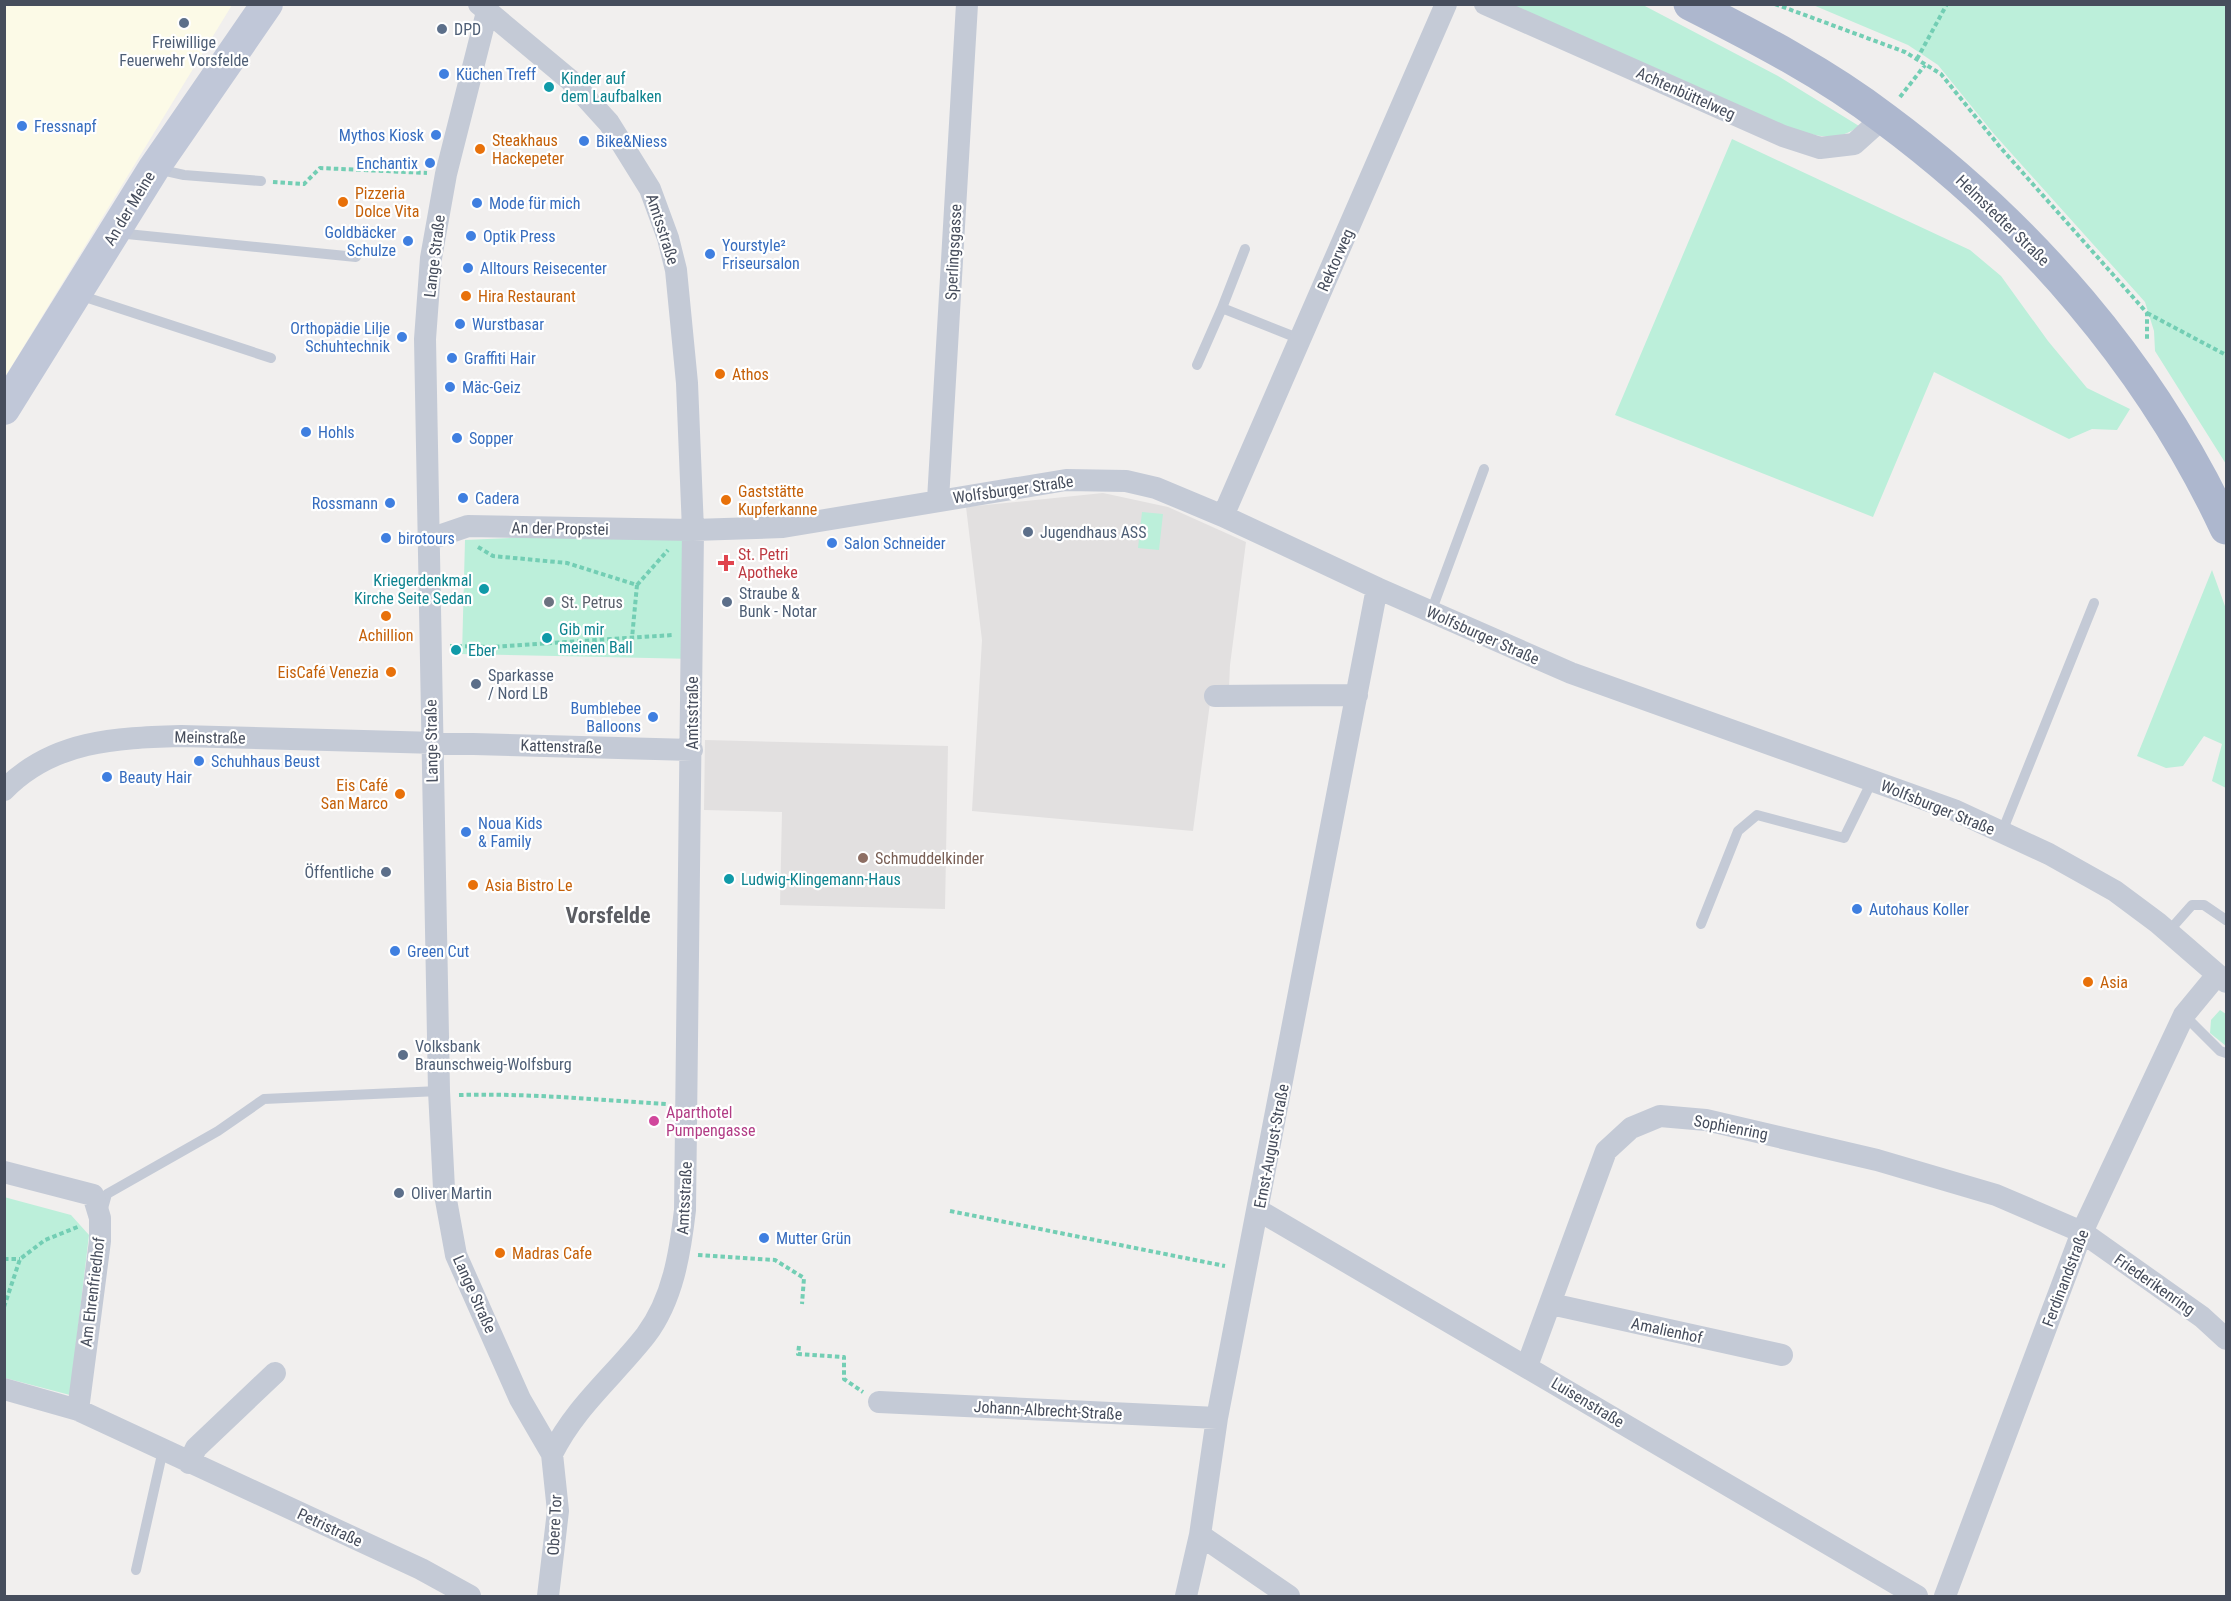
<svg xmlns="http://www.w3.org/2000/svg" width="2231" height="1601" font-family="'Roboto Condensed',sans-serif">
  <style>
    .commercial { fill: #fcfae7 }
    .education { fill: #e2e0e0 }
    .green { fill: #bcefda }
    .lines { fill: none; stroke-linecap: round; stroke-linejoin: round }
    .path { stroke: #73ceb4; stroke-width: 4; stroke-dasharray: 4.5 3; stroke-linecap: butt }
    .lane { stroke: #c4cad6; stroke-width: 10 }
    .street { stroke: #c4cad6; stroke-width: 22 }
    .secondary { stroke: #c0c7d8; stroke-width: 32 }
    .primary { stroke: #adb7ce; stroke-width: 33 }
    .service-dot { fill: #5c6f8a; stroke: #fff; stroke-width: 2 }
    .shop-dot { fill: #3f7fe0; stroke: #fff; stroke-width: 2 }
    .culture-dot { fill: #0f9aa8; stroke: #fff; stroke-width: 2 }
    .food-dot { fill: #e8710a; stroke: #fff; stroke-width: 2 }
    .health-dot { fill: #e0444e; stroke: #fff; stroke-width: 2 }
    .worship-dot { fill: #6b7280; stroke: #fff; stroke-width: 2 }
    .education-dot { fill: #8d6e63; stroke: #fff; stroke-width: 2 }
    .hotel-dot { fill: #d1479c; stroke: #fff; stroke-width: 2 }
    .labels { text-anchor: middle; stroke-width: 4.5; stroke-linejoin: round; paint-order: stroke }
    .service-label { font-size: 16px; fill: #4e5e75; stroke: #fff; text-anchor: start }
    .shop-label { font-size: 16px; fill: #366cbe; stroke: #fff; text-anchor: start }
    .culture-label { font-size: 16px; fill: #0d838f; stroke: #fff; text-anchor: start }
    .street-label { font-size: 16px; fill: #464d5c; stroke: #fff }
    .food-label { font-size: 16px; fill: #c56008; stroke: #fff; text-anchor: start }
    .health-label { font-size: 16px; fill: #be3a42; stroke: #fff; text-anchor: start }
    .worship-label { font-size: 16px; fill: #5b616d; stroke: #fff; text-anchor: start }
    .education-label { font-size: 16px; fill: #785e54; stroke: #fff; text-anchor: start }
    .hotel-label { font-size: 16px; fill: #b23c85; stroke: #fff; text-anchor: start }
    .district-label { font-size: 22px; font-weight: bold; fill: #5b5d63; stroke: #fff }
  </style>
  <rect width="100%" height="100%" fill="#f1efee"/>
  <!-- commercial -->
  <path class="commercial" d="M5,4L232,5L5,377L4,5Z"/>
  <!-- education -->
  <path class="education" d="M1103,493L1168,507L1246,542L1230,665L1229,688H1212L1193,831L972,811L982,640L966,507Z
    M705,740L948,746L945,909L780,905L782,812L704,810Z"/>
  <!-- green -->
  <path class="green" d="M1510,5H1643L1778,76L1859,126C1835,144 1814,135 1786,127Z
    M1813,5H2226V464L2155,351L2154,331L2145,302L1994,134L1938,65L1908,45Z
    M1732,139L1970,250L2001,276L2048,341L2087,388L2130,409L2117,430L2092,429L2069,439L1934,372L1873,517L1615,415Z
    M1142,512L1163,514L1159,550L1138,548Z
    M693,530L696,659L462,654L465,540Z
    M2212,570L2226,609V788L2212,781L2222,744L2204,736L2183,766L2166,768L2137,756Z
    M2220,1010L2226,1014V1046L2210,1033L2211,1020Z
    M4,1197L71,1215L89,1235L70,1395L5,1378Z"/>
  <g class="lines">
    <!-- path -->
    <path class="path" d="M1775,4L1905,52L1941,74L2000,147L2147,313V341
      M1917,59L1947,4
      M1900,97L1925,65
      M273,182L304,184L320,168L427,173
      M2147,313L2226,355
      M478,547L493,556L567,563L637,585L632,638
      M637,585L668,550
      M450,646L491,647L673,635
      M459,1095C529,1093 598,1100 667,1104
      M950,1211L1225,1266
      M698,1255L775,1260L804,1278L802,1304
      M4,1259H20
      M4,1307L20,1259L45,1240L80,1226
      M799,1346L798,1354L844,1357V1379L863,1392"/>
    <!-- lane -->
    <path class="lane" d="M157,169L184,175L261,181
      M117,233L356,257
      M1245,249L1222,308L1300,339
      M79,295L271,358
      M1197,365L1222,308
      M1431,612L1484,469
      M2002,832L2094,603
      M1701,924L1738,831L1757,815L1844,838L1872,781
      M2168,932L2192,905H2204L2226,920
      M2184,1015L2220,1051L2226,1053
      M102,1212L107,1194L218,1131L264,1099L439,1091
      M136,1570L163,1450"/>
    <!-- street -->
    <path class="street" d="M479,4L570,80L609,123L650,189L668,238L676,270L687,383L693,530L685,1210C680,1253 673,1299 646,1335C614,1376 575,1407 552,1454
      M1485,4L1783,136L1820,148L1854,144L1884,117
      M487,12L446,174L431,258L425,339L439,1091L444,1189L456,1255L520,1399L552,1454L558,1511L548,1596
      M938,500L967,4
      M1223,516L1446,4
      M430,539L468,526L693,530L783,527L1066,480L1126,481L1156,488L1223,516L1377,588L1571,673L1954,810L2049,854L2115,891L2158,923L2226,982
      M1215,696L1357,695
      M4,790C53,740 116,738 181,736L692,750
      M4,1172L93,1195L100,1218V1241L78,1410
      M1258,1210L1917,1596
      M1551,1304L1782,1355
      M1527,1366L1606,1151L1631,1128L1660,1116L1706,1120L1877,1160L1996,1195L2082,1232L2202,1317L2226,1339
      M4,1389L78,1410L421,1569L470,1596
      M879,1402L1217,1418
      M189,1463L196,1448L275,1373
      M1200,1535L1289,1596
      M1186,1596L1200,1535L1217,1418L1377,588
      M1945,1596L2082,1232L2184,1015L2217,975"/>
    <!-- secondary -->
    <path class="secondary" d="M4,409L154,168L267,4"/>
    <!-- primary -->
    <path class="primary" d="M1690,4C1757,38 1825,73 1885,119C2029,226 2150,365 2226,528"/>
  </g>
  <!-- markers -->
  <g class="service-dot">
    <circle cx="184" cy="23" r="6"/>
    <circle cx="442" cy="29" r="6"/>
    <circle cx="1028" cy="532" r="6"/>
    <circle cx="727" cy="602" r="6"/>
    <circle cx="476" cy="684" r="6"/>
    <circle cx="386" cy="872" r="6"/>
    <circle cx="403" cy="1055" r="6"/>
    <circle cx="399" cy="1193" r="6"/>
  </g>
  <g class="shop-dot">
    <circle cx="444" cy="74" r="6"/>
    <circle cx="22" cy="126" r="6"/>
    <circle cx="436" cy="135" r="6"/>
    <circle cx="584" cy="141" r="6"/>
    <circle cx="430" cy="163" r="6"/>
    <circle cx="477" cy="203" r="6"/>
    <circle cx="471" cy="236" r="6"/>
    <circle cx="408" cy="241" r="6"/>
    <circle cx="710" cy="254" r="6"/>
    <circle cx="468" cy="268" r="6"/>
    <circle cx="460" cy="324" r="6"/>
    <circle cx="402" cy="337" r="6"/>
    <circle cx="452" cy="358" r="6"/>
    <circle cx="450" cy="387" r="6"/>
    <circle cx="306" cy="432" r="6"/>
    <circle cx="457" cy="438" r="6"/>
    <circle cx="463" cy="498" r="6"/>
    <circle cx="390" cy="503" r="6"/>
    <circle cx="386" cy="538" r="6"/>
    <circle cx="832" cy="543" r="6"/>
    <circle cx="653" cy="717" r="6"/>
    <circle cx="199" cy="761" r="6"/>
    <circle cx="107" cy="777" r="6"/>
    <circle cx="466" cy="832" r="6"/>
    <circle cx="1857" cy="909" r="6"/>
    <circle cx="395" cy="951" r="6"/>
    <circle cx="764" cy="1238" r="6"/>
  </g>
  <g class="culture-dot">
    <circle cx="549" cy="87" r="6"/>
    <circle cx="484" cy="589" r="6"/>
    <circle cx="547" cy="638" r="6"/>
    <circle cx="456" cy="650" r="6"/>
    <circle cx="729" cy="879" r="6"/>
  </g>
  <g class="food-dot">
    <circle cx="480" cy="149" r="6"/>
    <circle cx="343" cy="202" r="6"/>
    <circle cx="466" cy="296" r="6"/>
    <circle cx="720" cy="374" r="6"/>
    <circle cx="726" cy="500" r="6"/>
    <circle cx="386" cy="616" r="6"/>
    <circle cx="391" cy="672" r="6"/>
    <circle cx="400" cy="794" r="6"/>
    <circle cx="473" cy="885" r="6"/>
    <circle cx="2088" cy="982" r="6"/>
    <circle cx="500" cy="1253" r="6"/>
  </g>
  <path class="health-dot" d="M723 554h6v6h6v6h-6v6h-6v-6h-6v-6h6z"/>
  <circle class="worship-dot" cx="549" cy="602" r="6"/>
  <circle class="education-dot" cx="863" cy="858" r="6"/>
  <circle class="hotel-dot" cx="654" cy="1121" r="6"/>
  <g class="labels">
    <!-- service labels -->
    <g class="service-label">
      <text x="454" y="35">DPD</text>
      <text x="184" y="48" text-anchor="middle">Freiwillige<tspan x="184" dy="18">Feuerwehr Vorsfelde</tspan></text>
      <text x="1040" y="538">Jugendhaus ASS</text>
      <text x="739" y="599">Straube &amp;<tspan x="739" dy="18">Bunk - Notar</tspan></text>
      <text x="488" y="681">Sparkasse<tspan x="488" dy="18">/ Nord LB</tspan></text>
      <text x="374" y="878" text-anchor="end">Öffentliche</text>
      <text x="415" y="1052">Volksbank<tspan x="415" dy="18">Braunschweig-Wolfsburg</tspan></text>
      <text x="411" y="1199">Oliver Martin</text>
    </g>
    <!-- shop labels -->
    <g class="shop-label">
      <text x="456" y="80">Küchen Treff</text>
      <text x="34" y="132">Fressnapf</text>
      <text x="424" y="141" text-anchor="end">Mythos Kiosk</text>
      <text x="596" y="147">Bike&amp;Niess</text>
      <text x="418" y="169" text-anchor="end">Enchantix</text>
      <text x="489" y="209">Mode für mich</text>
      <text x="396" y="238" text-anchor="end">Goldbäcker<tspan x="396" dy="18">Schulze</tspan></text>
      <text x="483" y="242">Optik Press</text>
      <text x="722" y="251">Yourstyle²<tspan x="722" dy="18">Friseursalon</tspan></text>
      <text x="480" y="274">Alltours Reisecenter</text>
      <text x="472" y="330">Wurstbasar</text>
      <text x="390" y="334" text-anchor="end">Orthopädie Lilje<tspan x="390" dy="18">Schuhtechnik</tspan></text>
      <text x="464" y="364">Graffiti Hair</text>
      <text x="462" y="393">Mäc-Geiz</text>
      <text x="318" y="438">Hohls</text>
      <text x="469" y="444">Sopper</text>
      <text x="475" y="504">Cadera</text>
      <text x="378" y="509" text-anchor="end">Rossmann</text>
      <text x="398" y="544">birotours</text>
      <text x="844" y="549">Salon Schneider</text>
      <text x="641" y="714" text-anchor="end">Bumblebee<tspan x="641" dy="18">Balloons</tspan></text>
      <text x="211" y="767">Schuhhaus Beust</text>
      <text x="119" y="783">Beauty Hair</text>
      <text x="478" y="829">Noua Kids<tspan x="478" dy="18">&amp; Family</tspan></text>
      <text x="1869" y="915">Autohaus Koller</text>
      <text x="407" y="957">Green Cut</text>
      <text x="776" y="1244">Mutter Grün</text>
    </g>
    <!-- culture labels -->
    <g class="culture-label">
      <text x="561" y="84">Kinder auf<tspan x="561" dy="18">dem Laufbalken</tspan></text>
      <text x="472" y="586" text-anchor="end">Kriegerdenkmal<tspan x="472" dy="18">Kirche Seite Sedan</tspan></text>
      <text x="559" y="635">Gib mir<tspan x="559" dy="18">meinen Ball</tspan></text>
      <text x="468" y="656">Eber</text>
      <text x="741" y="885">Ludwig-Klingemann-Haus</text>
    </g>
    <!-- street labels -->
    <g class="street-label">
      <text transform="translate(1686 93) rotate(24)" y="6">Achtenbüttelweg</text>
      <text transform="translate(129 208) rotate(-59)" y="6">An der Meine</text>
      <text transform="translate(2003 220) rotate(44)" y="6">Helmstedter Straße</text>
      <text transform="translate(663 229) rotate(72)" y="6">Amtsstraße</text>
      <text transform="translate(953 252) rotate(-87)" y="6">Sperlingsgasse</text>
      <text transform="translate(434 256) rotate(-83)" y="6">Lange Straße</text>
      <text transform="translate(1335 260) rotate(-66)" y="6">Rektorweg</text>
      <text transform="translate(1013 489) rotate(-8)" y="6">Wolfsburger Straße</text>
      <text transform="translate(560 528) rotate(1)" y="6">An der Propstei</text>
      <text transform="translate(1483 635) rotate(24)" y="6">Wolfsburger Straße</text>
      <text transform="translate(692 713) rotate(-90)" y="6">Amtsstraße</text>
      <text transform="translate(210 737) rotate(1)" y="6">Meinstraße</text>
      <text transform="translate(431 741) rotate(-91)" y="6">Lange Straße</text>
      <text transform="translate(561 746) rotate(2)" y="6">Kattenstraße</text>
      <text transform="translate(1938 807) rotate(22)" y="6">Wolfsburger Straße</text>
      <text transform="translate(1731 1127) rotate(11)" y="6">Sophienring</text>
      <text transform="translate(1271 1146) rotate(-79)" y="6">Ernst-August-Straße</text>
      <text transform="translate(684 1198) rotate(-87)" y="6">Amtsstraße</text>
      <text transform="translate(2065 1278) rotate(-69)" y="6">Ferdinandstraße</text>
      <text transform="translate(2155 1284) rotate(35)" y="6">Friederikenring</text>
      <text transform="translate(92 1292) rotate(-83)" y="6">Am Ehrenfriedhof</text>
      <text transform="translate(475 1294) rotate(66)" y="6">Lange Straße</text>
      <text transform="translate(1667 1330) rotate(12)" y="6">Amalienhof</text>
      <text transform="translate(1588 1402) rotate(31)" y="6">Luisenstraße</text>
      <text transform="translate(1048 1410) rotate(3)" y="6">Johann-Albrecht-Straße</text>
      <text transform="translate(554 1525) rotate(-87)" y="6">Obere Tor</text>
      <text transform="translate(330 1527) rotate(25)" y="6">Petristraße</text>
    </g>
    <!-- food labels -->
    <g class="food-label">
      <text x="492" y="146">Steakhaus<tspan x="492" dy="18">Hackepeter</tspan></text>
      <text x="355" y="199">Pizzeria<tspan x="355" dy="18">Dolce Vita</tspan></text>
      <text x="478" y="302">Hira Restaurant</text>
      <text x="732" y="380">Athos</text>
      <text x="738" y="497">Gaststätte<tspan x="738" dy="18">Kupferkanne</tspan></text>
      <text x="386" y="641" text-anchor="middle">Achillion</text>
      <text x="379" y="678" text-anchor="end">EisCafé Venezia</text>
      <text x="388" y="791" text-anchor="end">Eis Café<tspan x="388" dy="18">San Marco</tspan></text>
      <text x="485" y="891">Asia Bistro Le</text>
      <text x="2100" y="988">Asia</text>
      <text x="512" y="1259">Madras Cafe</text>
    </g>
    <!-- health labels -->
    <g class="health-label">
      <text x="738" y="560">St. Petri<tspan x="738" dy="18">Apotheke</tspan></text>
    </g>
    <!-- worship labels -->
    <g class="worship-label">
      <text x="561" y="608">St. Petrus</text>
    </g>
    <!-- education labels -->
    <g class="education-label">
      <text x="875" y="864">Schmuddelkinder</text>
    </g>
    <!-- hotel labels -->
    <g class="hotel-label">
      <text x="666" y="1118">Aparthotel<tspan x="666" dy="18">Pumpengasse</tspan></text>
    </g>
    <!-- district labels -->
    <g class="district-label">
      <text x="608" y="923">Vorsfelde</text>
    </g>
  </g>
  <!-- border -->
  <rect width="2231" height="1601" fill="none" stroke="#464d5c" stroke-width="12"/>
</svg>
